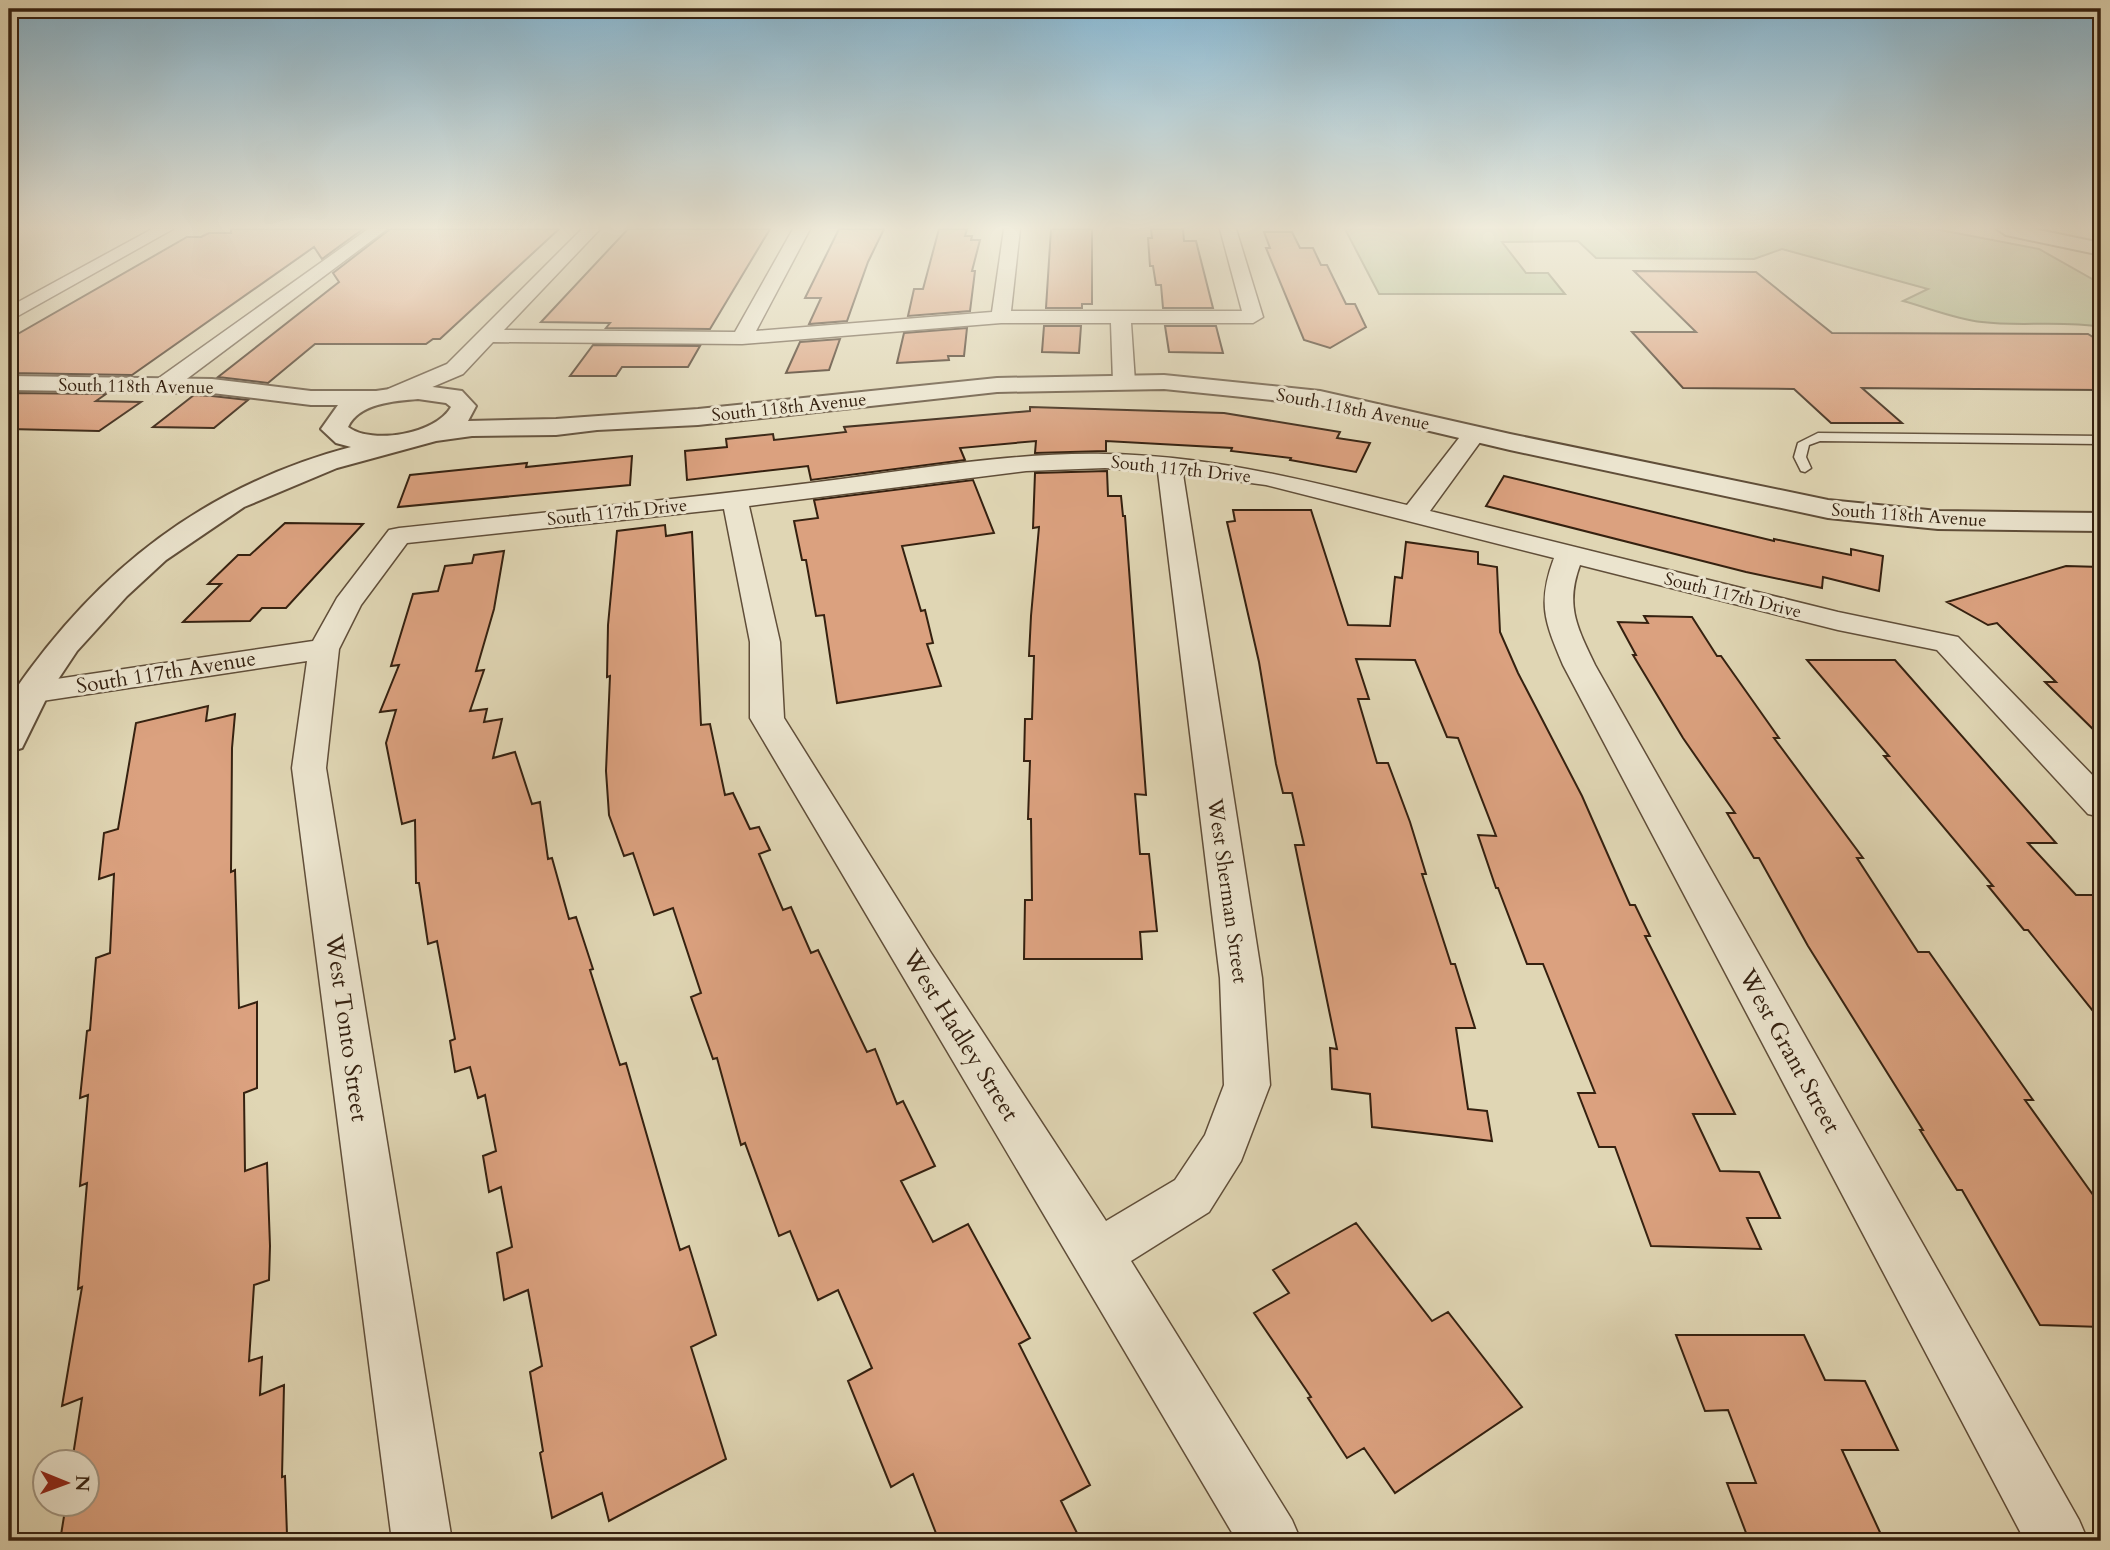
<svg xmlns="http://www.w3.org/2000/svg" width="2110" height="1550" font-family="Cardo,serif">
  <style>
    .green { fill: #b0be8f; stroke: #727050; stroke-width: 2 }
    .building { fill: #dba17f; stroke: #352110; stroke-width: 2 }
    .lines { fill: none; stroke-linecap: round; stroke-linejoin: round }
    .service-casing { stroke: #604e39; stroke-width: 3 }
    .minor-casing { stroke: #604e39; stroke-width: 3 }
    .tertiary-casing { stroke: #604e39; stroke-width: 4 }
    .service { fill: #ebe4ce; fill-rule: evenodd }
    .minor { fill: #ebe4ce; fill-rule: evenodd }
    .tertiary { fill: #ebe4ce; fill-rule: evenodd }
    .labels { text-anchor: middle; stroke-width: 6; stroke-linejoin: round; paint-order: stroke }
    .far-street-label { font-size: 18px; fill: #352110; stroke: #ebe4ce }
    .street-label { font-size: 21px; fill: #352110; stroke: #ebe4ce }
    .near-street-label { font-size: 24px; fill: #352110; stroke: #ebe4ce }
  </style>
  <rect width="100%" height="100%" fill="#e0d6b4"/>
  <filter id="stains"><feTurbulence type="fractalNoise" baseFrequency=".00286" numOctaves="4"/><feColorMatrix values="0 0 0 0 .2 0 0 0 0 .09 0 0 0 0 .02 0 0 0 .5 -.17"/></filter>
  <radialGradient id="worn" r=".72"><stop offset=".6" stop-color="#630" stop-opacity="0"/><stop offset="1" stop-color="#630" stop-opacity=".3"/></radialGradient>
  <!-- green -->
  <path class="green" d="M1345,229H1935L2039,249L2101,284V327C2061,320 2021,327 1982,322C1955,319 1929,308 1903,301L1928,289L1782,249L1754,259L1596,258L1578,241L1502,242L1526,273H1548L1565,294H1379Z"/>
  <!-- building -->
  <path class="building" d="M231,229H363L322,259L314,247L132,375L9,373V339L187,237H201L209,233H231Z
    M390,229H559L440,339H433L426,344H315L268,383L218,377L339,282L333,273Z
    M628,229H770L710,329L606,328L610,323L541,322Z
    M839,229H884L868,262L847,321L809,324L821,298H805Z
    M939,229H967L965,236H972L971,240H980L972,271H975L970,311L908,316L914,289H923Z
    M1051,229H1092V304H1082V308H1046Z
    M1151,229H1183L1184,241H1196L1213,308H1163L1161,285H1156L1153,266H1150L1148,238H1152Z
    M1264,232H1292L1300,248H1313L1321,265H1327L1346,304H1355L1366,327L1330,348L1304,340L1266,248H1270Z
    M1634,271L1756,272L1832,333L2088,334L2101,342V390L1862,388L1902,423H1831L1794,389L1683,388L1632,332H1696Z
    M1044,326H1081L1079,353L1042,352Z
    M1165,326H1216L1223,353L1169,352Z
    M967,328L964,356H948L949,360L897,363L904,333Z
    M840,339L829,370L786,373L800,342Z
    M593,345L700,346L688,367H622L616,376H570Z
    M9,393L106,394L96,401L141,402L99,431L9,429Z
    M194,395L212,396L248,400L214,428L153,427Z
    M1030,407L1224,413L1340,432L1337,438L1370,443L1356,472L1290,460L1291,458L1231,451L1232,448L1106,441V451L1035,453L1036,441L960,448L965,460L811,480L808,466L687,480L685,451L727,447L726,439L773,434L774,440L846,432L844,427L1030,411Z
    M632,456L630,485L398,507L410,475L527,463L526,467Z
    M1107,471L1108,496H1121L1123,516H1125L1146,795L1135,794L1140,854H1149L1157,931L1140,932L1142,959H1024L1025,900H1032L1031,819H1028L1030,761H1024L1025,719H1032L1034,656H1029L1031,616L1039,527L1033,528L1035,473Z
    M1504,476L1774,541V539L1851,555V549L1883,556L1879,591L1823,577L1822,588L1746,572L1486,506Z
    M973,480L994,533L902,546L921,611L925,610L933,643L927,644L941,686L837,703L824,615L816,616L806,560H802L794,521L818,518L814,500Z
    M1233,510H1311L1348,625L1390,626L1395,577L1402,578L1406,542L1478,552V564L1497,567L1500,632L1518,673L1582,796L1630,905H1635L1650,936H1645L1735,1114H1693L1720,1171L1759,1172L1780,1218H1747L1761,1249L1651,1246L1615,1147H1599L1578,1093H1595L1543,964H1527L1498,888H1496L1478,835L1496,836L1458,738L1447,737L1415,660L1356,659L1369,699H1358L1377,763H1388L1410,822L1426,874H1422L1451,964H1455L1475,1028H1456L1468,1109L1487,1111L1492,1141L1372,1127L1370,1094L1332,1089L1330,1048L1337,1049L1295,845H1304L1292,793H1283L1276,764L1259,662L1227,522L1235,521Z
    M285,523L363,524L286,608H262L250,621L183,622L221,584H208L238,555H250Z
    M665,525L666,536L692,532L701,725L710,724L725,795L733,793L750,829L759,827L770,850L759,854L783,910L791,907L811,953L818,950L867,1052L875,1049L897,1104L903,1101L935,1166L901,1181L933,1242L968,1224L1030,1338L1019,1344L1090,1485L1061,1501L1081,1541H939L913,1474L891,1487L848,1381L872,1368L838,1290L818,1300L790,1231L779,1236L745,1143L741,1145L717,1058L713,1059L691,997L701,993L673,908L654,915L633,853L624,856L609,815L606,771L610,676L607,677L608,625L617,531Z
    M504,551L494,609L476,671L484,670L470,711L487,709L484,722L502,719L493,758L515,752L532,804L540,802L548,859L552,858L569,919L576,917L593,969L590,970L620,1065L626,1063L680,1250L689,1246L716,1335L691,1347L726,1459L609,1521L602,1493L552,1518L540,1453L543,1451L530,1372L542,1366L528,1290L504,1300L497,1253L512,1247L501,1187L489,1192L483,1156L496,1151L485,1095L478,1098L470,1067L455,1072L450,1041L455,1039L437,941L428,944L419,883H416L415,820L402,824L386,743L396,710L380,712L399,665L391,666L413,594L438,591L445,566L472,563L474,555Z
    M2066,566L2101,567V737L2045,682H2056L1997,623L1988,625L1947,602Z
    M1644,616L1692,617L1717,656H1721L1779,738H1774L1863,858H1857L1918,952H1929L2033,1100H2025L2101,1206V1327L2040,1325L1962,1190H1957L1920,1130H1923L1808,946L1759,858H1754L1727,813H1735L1683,738L1633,655H1636L1618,622L1648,623Z
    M1807,660H1895L2056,843H2028L2076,895H2101V1021L2028,930H2024L1988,886H1993L1884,756H1889Z
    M208,706L206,721L235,714L232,748L231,872L235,870L239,1008L257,1002V1088L244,1093L245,1171L267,1163L270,1246L269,1280L254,1285L249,1361L262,1357L260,1395L284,1385L282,1477L285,1476L287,1535L273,1541H60L66,1504H88V1462H72L82,1398L62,1406L82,1287L78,1289L87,1183L80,1186L88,1095L80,1098L87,1031L90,1030L96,958L110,953L114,874L99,879L104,833L118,829L136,723Z
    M1356,1223L1432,1321L1448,1312L1522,1407L1395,1493L1364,1448L1347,1458L1308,1398L1311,1397L1254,1313L1289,1293L1273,1270Z
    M1676,1335H1804L1825,1380L1865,1381L1898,1450H1842L1884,1541H1770L1769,1539L1748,1538L1727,1483H1756L1728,1410L1705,1411Z"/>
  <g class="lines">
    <!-- service casing -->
    <g class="service-casing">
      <path id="service" d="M1818,433L2101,436V444L1820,441L1809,445L1806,457L1811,468L1805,472L1801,471L1794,457L1798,443Z"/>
    </g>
    <!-- minor casing -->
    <g class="minor-casing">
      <path id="minor" d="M152,229H173L9,321V307Z
        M368,229H387L172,390H156L153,385L156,380Z
        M582,229H600L504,330L735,332L793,229H810L756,331L992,312L1004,229H1020L1011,311H1242L1220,229H1236L1263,317L1253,323H1131L1135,382L1132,387H1116L1113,382L1111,323H1001L742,344L493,342L463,374L404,399H388L385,394L388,389L447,364Z
        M1474,427L1482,429L1486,434L1430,511L1838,612L1958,637L2101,784V817L2088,814L1937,650L1838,630L1580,565C1565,606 1577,627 1595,665L2079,1520L2088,1541H2025L1563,665C1545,622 1537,604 1554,558L1266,485L1183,474L1262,978L1270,1085L1241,1161L1209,1212L1131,1261L1292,1520L1301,1541H1237L750,718V642L724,509L407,543L361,605L339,649L326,768L452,1541H392L292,768L307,661L9,706V686L313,641L337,598L389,530L399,528C536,513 673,500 810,483C907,471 1007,452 1105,454C1209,455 1308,481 1407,505L1466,429ZM1105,468L1158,472L1220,978L1224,1085L1205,1135L1175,1180L1106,1221L931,953L784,718L780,642L749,506L1026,471Z"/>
    </g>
    <!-- tertiary casing -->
    <g class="tertiary-casing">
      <path id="tertiary" d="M1997,229H2034L2101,243V255L2006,235Z
        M1164,375L1320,391L1510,434L1828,500L1938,511L2101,513V531L1938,529L1828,518L1510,450L1320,405L1164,389L997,392L698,425L597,430L556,435L472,436L436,441L337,468L244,507L166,560L127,596L77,651L49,693L22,748L9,752V702L13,693C98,569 205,486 351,447L336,443L321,429L338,405H311L212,393L9,390V376L212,379L311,391H376L418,385L462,391L476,406L468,421L556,419L698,409L997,378ZM418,399L446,403L451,407C436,434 372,445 348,427C359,403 395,401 418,399Z"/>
    </g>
    <!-- service -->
    <use href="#service" class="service"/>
    <!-- minor -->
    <use href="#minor" class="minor"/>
    <!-- tertiary -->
    <use href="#tertiary" class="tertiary"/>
  </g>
  <!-- sky -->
  <linearGradient id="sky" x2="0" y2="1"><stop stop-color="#86b6d1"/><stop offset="0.51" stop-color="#f1eddd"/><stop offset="1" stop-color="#f1eddd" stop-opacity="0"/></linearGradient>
  <rect width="2110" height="446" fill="url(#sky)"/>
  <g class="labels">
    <!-- far-street labels -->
    <g class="far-street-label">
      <text transform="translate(136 386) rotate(1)" y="6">South 118th Avenue</text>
      <text transform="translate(789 407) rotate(-6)" y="6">South 118th Avenue</text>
      <text transform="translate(1353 409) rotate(11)" y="6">South 118th Avenue</text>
      <text transform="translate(1181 469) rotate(6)" y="6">South 117th Drive</text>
      <text transform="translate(617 512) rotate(-6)" y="6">South 117th Drive</text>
      <text transform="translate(1909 515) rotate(4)" y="6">South 118th Avenue</text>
      <text transform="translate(1733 595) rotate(14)" y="6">South 117th Drive</text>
    </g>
    <!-- street labels -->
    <g class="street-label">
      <text transform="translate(166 672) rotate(-9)" y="7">South 117th Avenue</text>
      <text transform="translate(1228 891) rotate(82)" y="7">West Sherman Street</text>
    </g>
    <!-- near-street labels -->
    <g class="near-street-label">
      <text transform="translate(347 1028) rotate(82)" y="8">West Tonto Street</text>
      <text transform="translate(961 1035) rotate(58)" y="8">West Hadley Street</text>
      <text transform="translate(1790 1051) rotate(61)" y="8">West Grant Street</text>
    </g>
  </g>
  <!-- margin -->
  <rect width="2110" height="1550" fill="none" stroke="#e0d6b4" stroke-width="35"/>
  <rect x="10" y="10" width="2089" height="1529" fill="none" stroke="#352110" stroke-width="3.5"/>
  <rect x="18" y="18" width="2075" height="1515" fill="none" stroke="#352110" stroke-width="2"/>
  <!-- north arrow -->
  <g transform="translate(66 1483) rotate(91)"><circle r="33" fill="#ebe4ce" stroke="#a29682" stroke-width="2"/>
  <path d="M0-5L12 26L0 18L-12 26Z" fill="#8f2418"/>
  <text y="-10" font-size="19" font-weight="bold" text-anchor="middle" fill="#352110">N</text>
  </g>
  <rect width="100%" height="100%" filter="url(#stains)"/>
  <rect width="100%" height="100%" fill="url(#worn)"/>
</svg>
